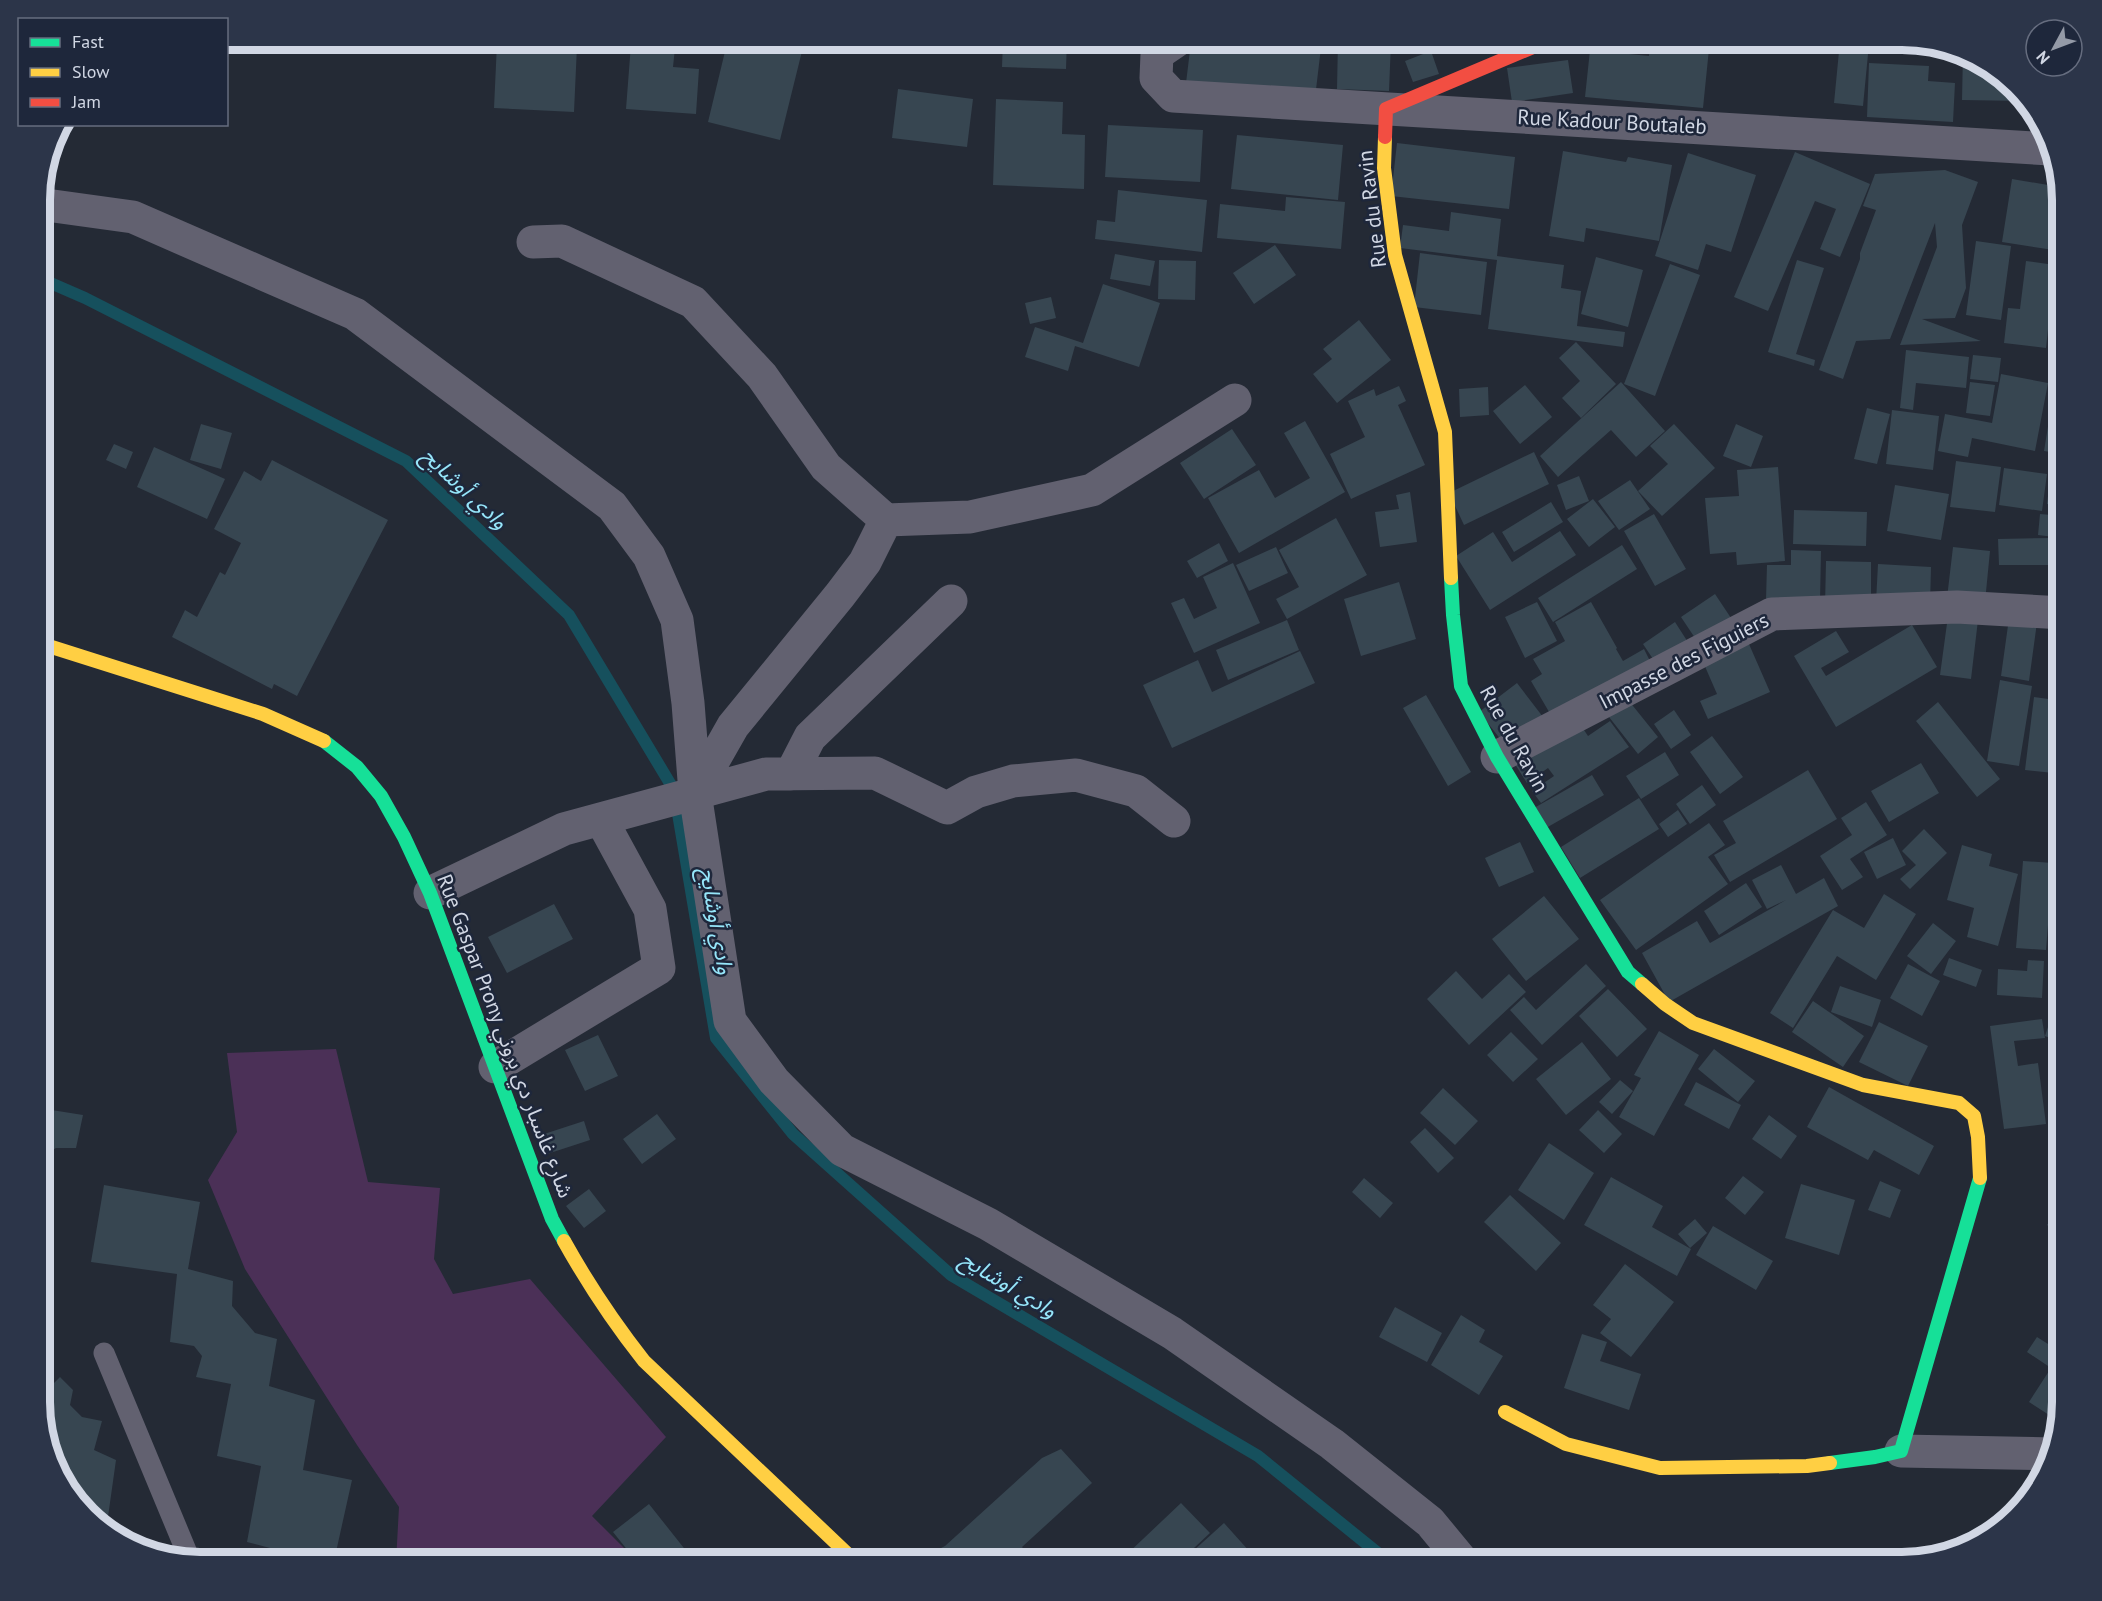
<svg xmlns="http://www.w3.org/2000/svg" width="2102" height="1601" font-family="'PT Sans','Noto Sans Arabic',sans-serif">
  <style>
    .green { fill: #4b3057 }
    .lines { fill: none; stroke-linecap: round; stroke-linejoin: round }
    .stream { stroke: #16505d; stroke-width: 12 }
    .building { fill: #374651 }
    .lane { stroke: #626170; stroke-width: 21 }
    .street { stroke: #626170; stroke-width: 33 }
    .fast { stroke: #16e098; stroke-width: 14 }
    .slow { stroke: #ffcf43; stroke-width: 14 }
    .jam { stroke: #f24e42; stroke-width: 14 }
    .labels { text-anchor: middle; stroke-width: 5; stroke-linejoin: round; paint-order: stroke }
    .street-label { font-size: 21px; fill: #d1d7e4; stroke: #1e273b }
    .water-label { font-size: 22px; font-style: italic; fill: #96e6fa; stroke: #1e273b }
    .rim { fill: none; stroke: #d1d7e4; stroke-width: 8 }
  </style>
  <rect width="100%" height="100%" fill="#242a35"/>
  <!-- green -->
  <path class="green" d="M336,1049L368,1182L440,1188L434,1259L453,1294L530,1279L666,1437L592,1516L638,1562H396L399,1507L357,1445L245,1269L208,1180L237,1132L227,1053Z"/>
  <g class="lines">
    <!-- stream -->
    <path class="stream" d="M39,278L85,298L406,461L569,615L674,790L716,1038L793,1134L951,1275L1258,1456L1389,1562"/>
  </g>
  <!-- building -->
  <path class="building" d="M728,39H805L780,140L708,122Z
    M853,39H907L906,54L853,51Z
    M1003,39H1067L1066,69L1002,67Z
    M1247,39H1322L1315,98L1186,83L1191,42L1246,48Z
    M1465,39H1500L1470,51Z
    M1650,39H1710L1703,108L1585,97L1590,50L1649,56Z
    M1338,40L1391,42L1389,91L1337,89Z
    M1840,41L1869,44L1863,106L1834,103Z
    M497,43L577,46L574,112L494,108Z
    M631,44L675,48L673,67L699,69L696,114L626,109Z
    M1431,51L1439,74L1413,82L1405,61Z
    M1963,52L2000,72L2024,101L1962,100Z
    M1568,60L1573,93L1512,102L1507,68Z
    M1869,63L1929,66L1928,81L1955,83L1953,122L1867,117Z
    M898,89L973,99L967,147L892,138Z
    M996,99L1063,102L1062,134L1085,135L1084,189L993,185Z
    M1108,125L1203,130L1200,182L1105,177Z
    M1237,135L1343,145L1338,200L1231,189Z
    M1397,143L1515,157L1509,209L1391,196Z
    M1563,151L1626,162L1628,157L1672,165L1659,241L1586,228L1584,242L1549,236Z
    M1795,152L1870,184L1840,257L1820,249L1836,209L1815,201L1768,311L1734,297Z
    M1688,153L1756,175L1731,252L1706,244L1698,270L1655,256Z
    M1945,170L1978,182L1962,225L1966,288L1955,318L1922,319L1981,341L1900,345L1937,247L1935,223L1890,339L1856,341L1843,379L1819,370L1860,259V253L1876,210L1863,206L1875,174Z
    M2012,179L2060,187L2063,199V231L2060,251L2002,242Z
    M1118,190L1207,200L1202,252L1095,239L1097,220L1115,222Z
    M1286,197L1345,202L1341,249L1217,238L1220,204L1285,211Z
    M1451,212L1501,219L1497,256L1564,265L1561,288L1581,291L1577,326L1625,332L1623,347L1488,329L1497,260L1400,248L1403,225L1449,231Z
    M1976,241L2011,246L2001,320L1966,315Z
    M1275,245L1296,275L1254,304L1233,273Z
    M1420,253L1487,262L1481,315L1414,307Z
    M1115,254L1155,261L1150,286L1110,279Z
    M1596,257L1643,270L1628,327L1581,314Z
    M1159,260L1196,261L1195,300L1158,299Z
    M1797,260L1824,268L1796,354L1815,360L1814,366L1768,352Z
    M2026,261L2055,265L2046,348L2004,343L2008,308L2020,309Z
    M1670,264L1700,275L1655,396L1624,384Z
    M1103,284L1160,303L1139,367L1075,346L1068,371L1025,357L1035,327L1083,343Z
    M1051,297L1056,318L1030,324L1025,303Z
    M1359,320L1391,360L1337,403L1313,374L1332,359L1323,349Z
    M2062,339H2063V363L2058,362Z
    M1576,342L1616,384L1581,418L1562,398L1580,381L1559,358Z
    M1906,350L1969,357L1966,388L1916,383L1913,410L1900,408Z
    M1973,355L2001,358L1998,382L1970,379Z
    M2057,371L2063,372V454L2044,451Z
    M2001,374L2048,383L2035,451L1972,438L1968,457L1938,451L1945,414L1992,423Z
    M1621,382L1665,431L1636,457L1611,430L1558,477L1540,456Z
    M1970,382L1995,385L1990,416L1966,413Z
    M1525,385L1552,417L1520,444L1493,411Z
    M1399,386L1406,401L1398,405L1425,465L1351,499L1330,454L1365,437L1348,401L1374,389L1376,396Z
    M1488,387L1489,415L1460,417L1459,389Z
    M1867,408L1890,414L1877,464L1854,459Z
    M1892,410L1939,416L1933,470L1886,464Z
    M1305,421L1345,492L1239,553L1208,498L1259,470L1275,498L1310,478L1284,433Z
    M201,424L232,433L221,469L190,460Z
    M1674,424L1715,468L1662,516L1638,491L1668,464L1650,446Z
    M1736,424L1763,436L1751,467L1723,456Z
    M1232,429L1256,465L1204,499L1180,463Z
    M114,444L133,452L126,469L106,460Z
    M154,447L225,479L207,519L137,487Z
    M1534,452L1549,484L1464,525L1449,493Z
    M272,460L388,520L297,696L274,684L272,689L172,637L185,610L197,617L220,572L225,575L241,543L214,529L244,471L261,481Z
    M1956,461L2001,467L1995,512L1950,507Z
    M1778,467L1785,561L1737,565L1736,552L1710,554L1705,498L1739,496L1737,470Z
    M2004,468L2047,474L2042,511L1999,505Z
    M2051,472L2063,473V506L2047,504Z
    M1579,476L1589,501L1566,510L1557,485Z
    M1630,480L1650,509L1619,530L1598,501Z
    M1895,485L1949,494L1941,540L1887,531Z
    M1410,492L1417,542L1380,547L1375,512L1399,509L1396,495Z
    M1593,499L1615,527L1589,547L1567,519Z
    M1551,502L1563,522L1514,552L1502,532Z
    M1794,510L1867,512L1866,546L1793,544Z
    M1654,514L1686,569L1655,586L1624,531Z
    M2040,514L2063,516V538L2038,535Z
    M1336,518L1367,575L1287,619L1276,599L1299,587L1279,550Z
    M1560,531L1576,555L1490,610L1456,556L1493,532L1512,562Z
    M2052,538V565H1999L1998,539Z
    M1219,543L1228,561L1197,578L1187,561Z
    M1622,545L1637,569L1553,622L1538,598Z
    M1276,547L1288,573L1249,591L1236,565Z
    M1953,547L1990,551L1985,602L1947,598Z
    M1791,550L1821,551L1820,601L1766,600L1767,565H1791Z
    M2056,554H2063V585H2057Z
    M1826,561L1871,562V607L1825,606Z
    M1233,563L1260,623L1194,653L1171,603L1184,598L1194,619L1217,608L1203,577Z
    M1878,564L1931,567L1930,605L1876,602Z
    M1399,582L1416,639L1361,656L1344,599Z
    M1715,594L1733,621L1699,644L1681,617Z
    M1537,602L1557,641L1525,658L1505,617Z
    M1591,602L1617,648L1616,649L1623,661L1644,649L1655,671L1552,717L1531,681L1542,674L1533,659L1565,641L1555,622Z
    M2010,611L2038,615L2029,681L2001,676Z
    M1948,616L1978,620L1971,679L1940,675Z
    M1287,620L1299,650L1228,680L1216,650Z
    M1675,622L1693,650L1661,671L1643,644Z
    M1912,625L1937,667L1836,727L1794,656L1836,631L1849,652L1821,668L1826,676Z
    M1745,635L1770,692L1708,719L1700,701L1717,694L1700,655Z
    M2055,641L2063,642V690L2053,689Z
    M1300,651L1315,683L1172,748L1143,685L1198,660L1212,692Z
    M2000,680L2032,686L2019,766L1987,761Z
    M1517,683L1543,717L1505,745L1479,712Z
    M1426,695L1471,772L1448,786L1403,708Z
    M2034,697L2063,701V774L2025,770Z
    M1629,701L1658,737L1638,754L1609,717Z
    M1938,702L2000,779L1977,797L1916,721Z
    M1674,710L1691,735L1671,749L1654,724Z
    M1576,718L1588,736L1610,721L1629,747L1541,803L1532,791L1554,776L1548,768L1527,783L1513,761Z
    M1712,736L1743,777L1720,794L1690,752Z
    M1665,752L1679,775L1641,799L1626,776Z
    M1921,763L1939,793L1889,822L1871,791Z
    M1808,770L1837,819L1730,882L1714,855L1736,843L1723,821Z
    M1592,775L1604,795L1546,828L1534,808Z
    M1702,785L1716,805L1690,824L1676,804Z
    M1639,798L1659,829L1580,878L1561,847Z
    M1866,802L1887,835L1850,859L1863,877L1842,890L1820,856L1852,835L1841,818Z
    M1678,810L1687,824L1668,837L1659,824Z
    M1709,823L1725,845L1708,857L1728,884L1636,950L1600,900Z
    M1924,829L1947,853L1910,889L1900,879L1916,865L1902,851Z
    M1893,838L1906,865L1877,879L1864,852Z
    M1520,842L1534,872L1499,887L1485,858Z
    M1962,845L1992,854L1989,866L2018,874L1998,946L1967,937L1974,908L1947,900Z
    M2023,861L2053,863L2046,950L2016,948Z
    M1781,865L1796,894L1824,878L1838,906L1669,1002L1642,953L1697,921L1710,943L1786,900L1767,909L1752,880Z
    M1746,883L1762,907L1719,935L1704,911Z
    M1884,894L1916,914L1876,980L1837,956L1793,1028L1770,1013L1833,910L1864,928Z
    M1544,896L1579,939L1526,981L1492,939Z
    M554,904L573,939L507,973L488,937Z
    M2059,912H2063V942H2057Z
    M1933,923L1956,941L1931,974L1907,956Z
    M1949,958L1982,970L1976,987L1943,975Z
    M2028,960L2044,961L2042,998L1997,995L1998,969L2027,971Z
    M1586,964L1606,986L1542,1045L1510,1010L1524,997L1536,1010Z
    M1908,964L1940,981L1922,1016L1890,998Z
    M2061,970L2063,971V993L2059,992Z
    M1456,971L1482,999L1509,974L1526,992L1469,1045L1427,999Z
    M1840,986L1881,1000L1872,1027L1831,1012Z
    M1608,989L1647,1029L1617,1057L1579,1016Z
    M1813,1001L1864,1036L1843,1067L1792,1032Z
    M2053,1012L2063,1015V1043L2045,1036Z
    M2042,1019L2045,1038L2014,1041L2018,1066L2038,1063L2046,1124L2004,1129L1990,1026Z
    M1879,1022L1928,1046L1908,1086L1859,1062Z
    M1659,1031L1699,1055L1654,1136L1619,1117L1641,1078L1634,1075Z
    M1511,1032L1538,1059L1513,1082L1487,1055Z
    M598,1035L618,1076L585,1091L565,1050Z
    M1582,1042L1611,1079L1566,1115L1536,1079Z
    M1714,1049L1755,1081L1738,1102L1698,1069Z
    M1620,1080L1633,1091L1612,1114L1599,1102Z
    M1696,1082L1741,1105L1729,1129L1684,1105Z
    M1829,1087L1934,1146L1919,1175L1874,1150L1868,1160L1807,1127Z
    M1443,1088L1478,1121L1455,1145L1420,1113Z
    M39,1108L83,1115L76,1148H56L39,1158Z
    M1598,1110L1622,1134L1604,1153L1579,1130Z
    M657,1114L676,1139L642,1164L623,1139Z
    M1769,1115L1797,1136L1781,1159L1752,1139Z
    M584,1121L590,1140L544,1155L538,1136Z
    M1425,1128L1454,1158L1438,1173L1410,1142Z
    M1549,1143L1594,1173L1564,1220L1518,1190Z
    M1743,1176L1764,1192L1745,1215L1725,1198Z
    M1611,1177L1663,1206L1652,1227L1691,1249L1677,1276L1584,1225Z
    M1364,1178L1393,1203L1380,1218L1352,1192Z
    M1880,1181L1901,1190L1890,1218L1868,1210Z
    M1801,1184L1855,1200L1839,1255L1785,1238Z
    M104,1185L200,1202L188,1269L233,1281L232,1306L255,1333L277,1339L269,1386L315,1400L303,1470L352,1480L336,1552L372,1562H283L285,1552L247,1542L261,1466L217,1456L231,1384L196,1377L202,1356L194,1346L170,1342L177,1274L91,1262Z
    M589,1189L606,1211L584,1228L566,1206Z
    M1510,1195L1561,1243L1536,1271L1484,1222Z
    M2063,1204V1237L2047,1225Z
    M1695,1219L1707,1233L1690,1248L1678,1234Z
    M1713,1226L1773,1261L1756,1290L1696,1255Z
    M1625,1264L1674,1302L1631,1357L1600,1333L1611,1319L1593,1305Z
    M1395,1307L1442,1333L1427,1362L1379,1337Z
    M1461,1315L1485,1330L1479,1342L1503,1356L1479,1395L1431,1365Z
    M1582,1334L1607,1342L1600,1361L1641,1374L1629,1410L1564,1388Z
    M2037,1337L2056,1349L2063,1339V1402L2060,1422L2029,1402L2051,1368L2027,1352Z
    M39,1344L51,1346L42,1373L53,1384L60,1377L73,1390L70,1405L82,1417L102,1421L94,1450L116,1460L106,1531L102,1529L56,1473L39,1411Z
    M1061,1449L1092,1483L1022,1547L1036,1562H922L931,1553L945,1546L1042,1458Z
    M1181,1503L1210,1533L1179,1562H1129L1124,1557Z
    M649,1504L695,1562H637L613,1532Z
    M1224,1523L1259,1562H1181Z
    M118,1537L142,1543L141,1550Z"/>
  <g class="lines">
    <!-- lane -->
    <path class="lane" d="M104,1353L190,1560"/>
    <!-- street -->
    <path class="street" d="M1179,39L1157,54L1156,78L1173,96L2051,149
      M39,204L133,217L355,314L612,506L649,556L677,620L688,703L695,793L730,1021L774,1081L842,1150L988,1224L1172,1333L1332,1444L1430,1522L1463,1562
      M533,242L562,241L693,302L762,376L826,467L886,520
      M1497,757L1772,614L1957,607L2063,613
      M791,774L810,737L951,601
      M695,793L733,726L840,595L865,562L886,520L970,517L1092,490L1235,400
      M430,893L564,829L766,774L875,773L947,808L976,792L1013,781L1076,775L1136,791L1174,821
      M495,1067L659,968L650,909L601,819
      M1901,1451L2054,1454"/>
    <!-- fast -->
    <path class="fast" d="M1451,578L1453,615L1461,686L1497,757L1628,972L1642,984
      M324,741L357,767L381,796L404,837L430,893L552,1219L564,1241
      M1830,1463L1875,1457L1901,1451L1980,1178"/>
    <!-- slow -->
    <path class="slow" d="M1385,137L1384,168L1395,255L1445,432L1451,578
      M39,643L263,714L324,741
      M1642,984L1665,1004L1693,1023L1863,1085L1959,1103L1974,1116L1978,1137L1980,1178
      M564,1241C588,1284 614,1323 644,1361L856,1562
      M1505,1412L1566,1444L1660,1468L1807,1466L1830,1463"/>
    <!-- jam -->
    <path class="jam" d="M1385,137L1386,109L1552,39"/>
  </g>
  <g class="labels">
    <!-- street labels -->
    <g class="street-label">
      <text transform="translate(1612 122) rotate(3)" y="7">Rue Kadour Boutaleb</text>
      <text transform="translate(1372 209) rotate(-97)" y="7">Rue du Ravin</text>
      <text transform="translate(1684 661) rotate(-27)" y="7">Impasse des Figuiers</text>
      <text transform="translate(1514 739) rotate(61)" y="7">Rue du Ravin</text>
      <text transform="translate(505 1036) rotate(69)" y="7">Rue Gaspar Prony شارع غاسبار دي بروني</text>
    </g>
    <!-- water labels -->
    <g class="water-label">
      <text transform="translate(465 488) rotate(43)" y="8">وادي أوشايح</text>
      <text transform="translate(717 921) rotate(80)" y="8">وادي أوشايح</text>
      <text transform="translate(1009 1284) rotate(31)" y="8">وادي أوشايح</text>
    </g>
  </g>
  <!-- crop -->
  <path d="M0 0H2102V1601H0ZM200 50H1902A150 150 0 0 1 2052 200V1402A150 150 0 0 1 1902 1552H200A150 150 0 0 1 50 1402V200A150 150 0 0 1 200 50Z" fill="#2c3549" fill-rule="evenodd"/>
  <path class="rim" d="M200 50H1902A150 150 0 0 1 2052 200V1402A150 150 0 0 1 1902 1552H200A150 150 0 0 1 50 1402V200A150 150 0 0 1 200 50Z"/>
  <!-- legend -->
  <rect x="18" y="18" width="210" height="108" fill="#1e273b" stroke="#666d7f" stroke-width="1.5"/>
  <rect x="30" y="38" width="30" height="9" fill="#16e098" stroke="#666d7f" stroke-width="1.5"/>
  <text x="72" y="48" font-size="18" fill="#d1d7e4">Fast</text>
  <rect x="30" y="68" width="30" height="9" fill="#ffcf43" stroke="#666d7f" stroke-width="1.5"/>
  <text x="72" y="78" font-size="18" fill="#d1d7e4">Slow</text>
  <rect x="30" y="98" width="30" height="9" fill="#f24e42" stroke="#666d7f" stroke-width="1.5"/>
  <text x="72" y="108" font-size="18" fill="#d1d7e4">Jam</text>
  <!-- north arrow -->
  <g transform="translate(2054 48) rotate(229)"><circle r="28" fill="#1e273b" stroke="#666d7f" stroke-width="1.5"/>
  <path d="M0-4.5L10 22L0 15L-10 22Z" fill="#949aa7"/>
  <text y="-9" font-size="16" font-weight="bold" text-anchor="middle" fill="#d1d7e4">N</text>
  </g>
</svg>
